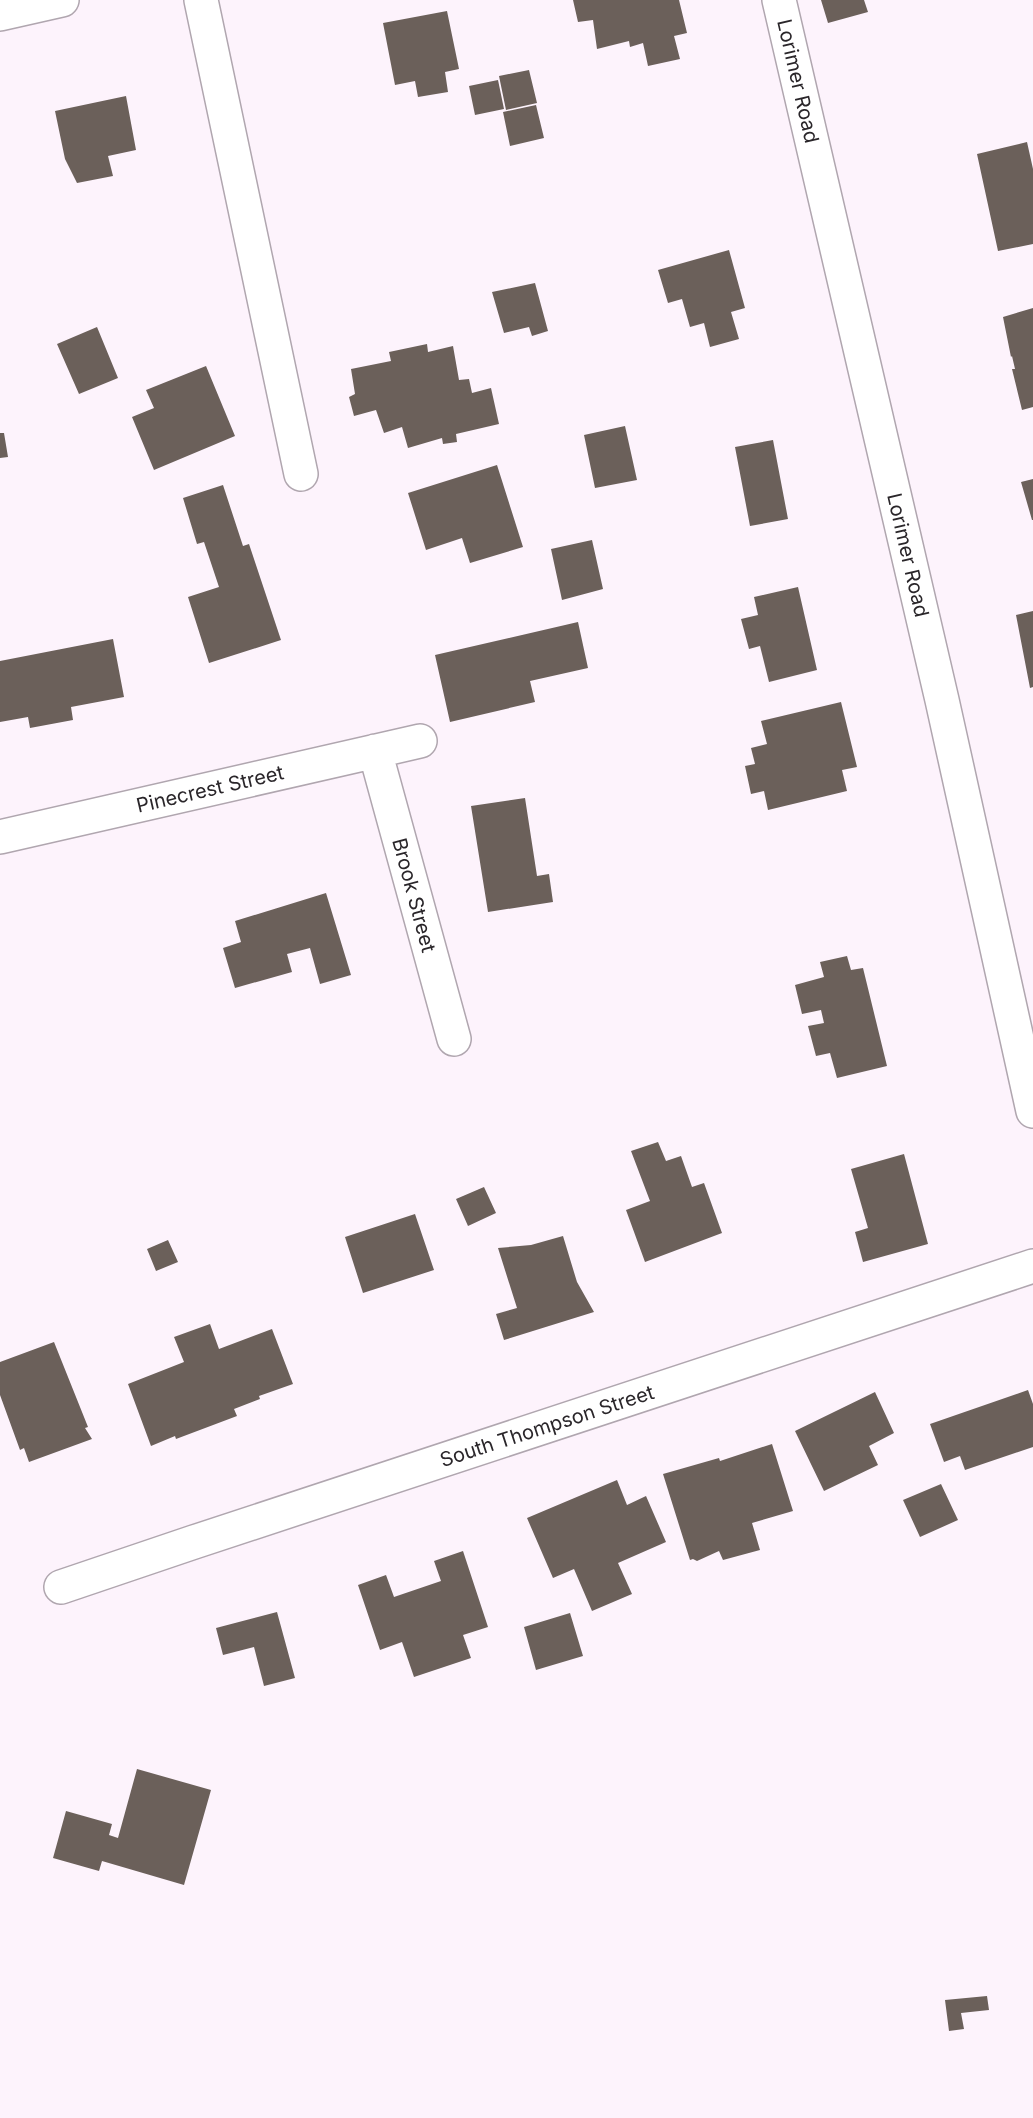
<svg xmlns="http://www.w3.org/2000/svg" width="1033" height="2118" font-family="Inter,sans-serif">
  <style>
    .building { fill: #6b605a }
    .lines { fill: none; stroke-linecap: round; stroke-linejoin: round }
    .minor-casing { stroke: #b0a6af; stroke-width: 36 }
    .minor { stroke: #fff; stroke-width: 33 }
    .labels { text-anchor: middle; stroke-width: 6; stroke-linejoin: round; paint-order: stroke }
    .street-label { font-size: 20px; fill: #2a262a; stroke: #fff }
  </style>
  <rect width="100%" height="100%" fill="#fdf3fc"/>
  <!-- building -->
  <path class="building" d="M573,0H679L687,33L674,36L680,59L648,66L643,43L630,47L629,41L597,49L593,20L578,22Z
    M821,0H864L868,12L828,23Z
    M447,11L459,69L445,72L448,92L418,97L415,81L395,85L383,23Z
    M529,70L537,103L506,110L499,76Z
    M498,80L504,109L475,115L469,86Z
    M126,96L136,150L108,156L113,176L77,183L65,159L55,111Z
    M536,105L544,138L510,146L503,112Z
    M1027,142L1033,169V244L998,251L977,154Z
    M729,250L745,308L731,312L739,339L710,347L704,323L690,327L682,299L668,303L658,270Z
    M535,283L548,331L532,336L529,327L504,333L492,292Z
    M1033,308V407L1022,410L1012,369H1015L1012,356L1011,357L1003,317Z
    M97,327L118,378L79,394L57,344Z
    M427,344L428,352L453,346L459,380L469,379L472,393L491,388L499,424L456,434L457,442L443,444L442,438L408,448L402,427L384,433L376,410L354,416L349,397L355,394L351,369L391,361L389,352Z
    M206,366L235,436L154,470L132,417L154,408L146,390Z
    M625,426L637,480L595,488L584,435Z
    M0,433H4L8,457L0,458Z
    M773,440L788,519L750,526L735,447Z
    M497,465L523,547L470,563L462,538L426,550L408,493Z
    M1033,479V520H1032L1021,482Z
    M223,485L243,546L249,544L281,640L209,663L188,597L219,587L204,542L197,544L183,498Z
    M592,540L603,589L562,600L551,549Z
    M798,587L817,670L769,682L760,646L749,649L741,619L758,615L754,597Z
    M1033,611V687L1030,688L1016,615Z
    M578,622L588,668L530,681L535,702L450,722L435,655Z
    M113,639L124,697L71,707L73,720L30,728L28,717L0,722V661Z
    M841,702L857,767L842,770L847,791L768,810L764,791L751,794L745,766L755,764L751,748L767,744L761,721Z
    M525,798L537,876L549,874L553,902L488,912L471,806Z
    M326,893L351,975L320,984L310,948L287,954L292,972L235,988L223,948L241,942L235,921Z
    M847,956L851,970L863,968L887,1066L837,1078L830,1053L816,1056L808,1026L824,1023L821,1010L802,1014L795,985L824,977L820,962Z
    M658,1142L666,1161L681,1156L692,1187L704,1183L722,1233L645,1262L626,1210L650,1201L631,1151Z
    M904,1154L928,1244L863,1262L855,1232L868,1228L851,1169Z
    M484,1187L496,1213L468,1226L456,1199Z
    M415,1214L434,1270L363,1293L345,1237Z
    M563,1236L577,1282L594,1312L504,1340L496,1314L517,1308L498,1248L531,1245Z
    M168,1240L178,1262L156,1271L147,1249Z
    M210,1324L219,1349L272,1329L293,1384L259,1396L260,1399L234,1409L237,1416L176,1439L175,1436L151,1446L128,1384L184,1362L174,1337Z
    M54,1342L88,1427L85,1428L92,1439L29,1462L24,1448L20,1450L0,1395V1362Z
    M1028,1390L1033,1404V1447L965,1470L960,1456L944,1462L930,1424Z
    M875,1392L894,1433L869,1446L878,1465L824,1491L795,1431Z
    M772,1444L793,1511L752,1523L760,1550L723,1560L719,1551L697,1561L693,1559L690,1560L663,1474L719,1458L720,1461Z
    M617,1480L627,1505L646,1496L666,1542L618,1563L632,1594L592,1611L574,1569L553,1578L527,1518Z
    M941,1484L958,1520L920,1537L903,1500Z
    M463,1551L488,1627L463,1635L471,1658L414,1677L402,1642L380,1650L358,1585L386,1575L394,1597L441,1581L434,1561Z
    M277,1612L295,1678L264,1686L254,1647L223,1655L216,1628Z
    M570,1613L583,1656L536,1670L524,1627Z
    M137,1769L211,1790L184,1885L102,1861L99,1871L53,1858L66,1811L112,1824L109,1835L118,1838Z
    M987,1996L989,2010L961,2013L964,2029L949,2031L945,2000Z"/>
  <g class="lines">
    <!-- minor casing -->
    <g class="minor-casing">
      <path id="minor" d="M201,0L301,474
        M779,0L942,700L1033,1111
        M0,14L62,0
        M375,751L454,1039
        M0,837L420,741
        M61,1587L194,1542L1033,1266"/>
    </g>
    <!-- minor -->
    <use href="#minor" class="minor"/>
  </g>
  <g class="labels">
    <!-- street labels -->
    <g class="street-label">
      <text transform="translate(798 81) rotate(77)" y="7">Lorimer Road</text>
      <text transform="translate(908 555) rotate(77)" y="7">Lorimer Road</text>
      <text transform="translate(210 789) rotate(-13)" y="7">Pinecrest Street</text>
      <text transform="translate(414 895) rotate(75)" y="7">Brook Street</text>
      <text transform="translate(547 1426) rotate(-18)" y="7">South Thompson Street</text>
    </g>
  </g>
</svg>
